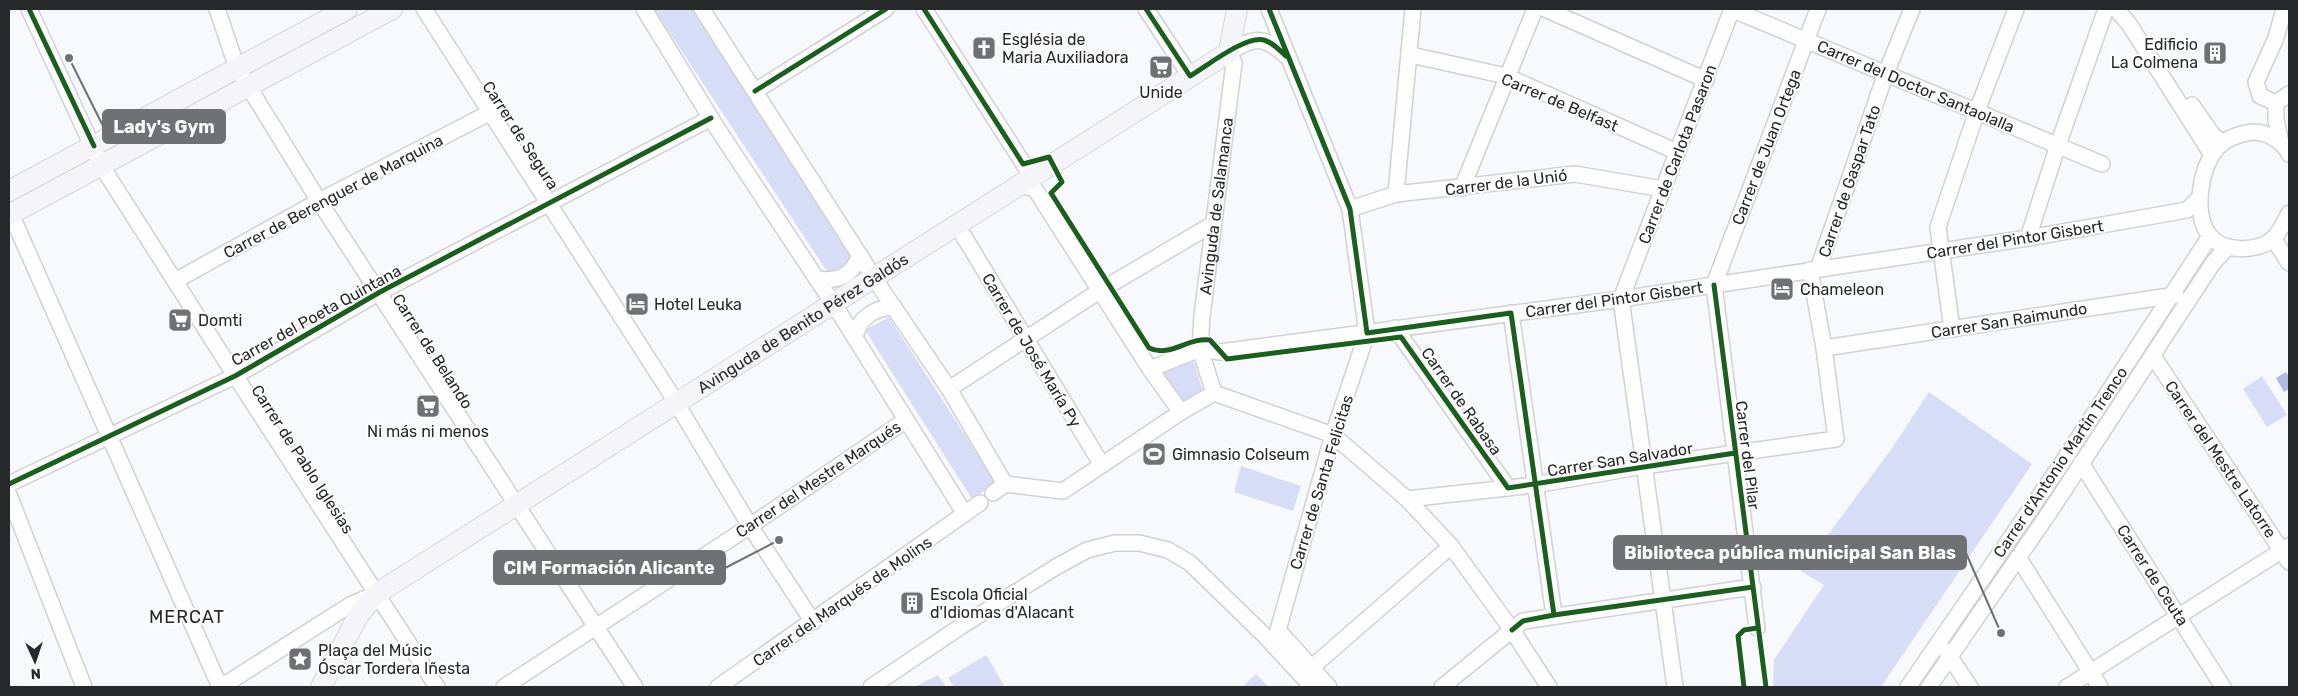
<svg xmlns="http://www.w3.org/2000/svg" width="2298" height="696" font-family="Rubik,sans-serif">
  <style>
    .green { fill: #d8ddf7 }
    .water { fill: #b3bbe5 }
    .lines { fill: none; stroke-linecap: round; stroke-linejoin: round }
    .minor-casing { stroke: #d1d1d4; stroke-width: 18 }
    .major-casing { stroke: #d6d6d8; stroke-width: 22 }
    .minor { stroke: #fefeff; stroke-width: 15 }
    .major { stroke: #f5f5f9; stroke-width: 20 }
    .cycleway-casing { stroke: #fff; stroke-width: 8 }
    .cycleway { stroke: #1b5e20; stroke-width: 5 }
    .labels { text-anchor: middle; stroke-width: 4; stroke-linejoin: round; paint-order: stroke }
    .poi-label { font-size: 16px; fill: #27282a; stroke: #fff; text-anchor: start }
    .street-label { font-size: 16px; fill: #27282a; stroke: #fff }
    .neighbourhood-label { font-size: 18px; letter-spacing: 1px; fill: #27282a; stroke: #fff }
    .leader { fill: none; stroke: #707174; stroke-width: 2 }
    .callout-dot { fill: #707174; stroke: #fff; stroke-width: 2 }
    .callout { fill: #707174; stroke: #707174; stroke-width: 2 }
    .callout-label { font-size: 18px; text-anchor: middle; font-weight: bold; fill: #fff }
  </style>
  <rect width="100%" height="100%" fill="#f8f9fd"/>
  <!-- green -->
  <path class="green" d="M654,9H693L854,260L830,276Z
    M889,317L996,483L972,499L865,330Z
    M1194,362L1203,391L1180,405L1158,373L1174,365Z
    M2262,376L2287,415L2267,427L2243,389Z
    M1929,392L2032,464L1881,687H1773L1774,660L1824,585L1801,571L1890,451Z
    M1241,466L1301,486L1293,511L1234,492Z
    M986,655L1005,687H954L948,678Z
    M1256,674L1269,687H1242Z
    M938,675L946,687H914Z"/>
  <!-- water -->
  <path class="water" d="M2286,372L2289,377V389L2284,392L2276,378Z"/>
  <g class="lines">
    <!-- minor casing -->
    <g class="minor-casing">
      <g id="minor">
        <path d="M29,9L101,165L238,380L437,687"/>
        <path d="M217,9L237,68L319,201L635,687"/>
        <path d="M424,9L676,402"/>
        <path d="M644,9L715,125L840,314L965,514"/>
        <path d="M702,9L880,287L949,389L1005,484"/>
        <path d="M924,9L1032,177"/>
        <path d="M1146,9L1190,76"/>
        <path d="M1269,9L1350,209L1367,333L1333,435L1278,630L1329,687"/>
        <path d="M1545,9L1706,80"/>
        <path d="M1731,9L2102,164"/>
        <path d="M2116,9L2129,24L2212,155"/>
        <path d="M1411,55L1506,76L1677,152"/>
        <path d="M755,91L886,9"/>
        <path d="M2276,103L2260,96L2256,82L2276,38L2284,9"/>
        <path d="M2192,105L2212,134L2222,143"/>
        <path d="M2281,143L2276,120V103L2289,94"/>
        <path d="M2289,154C2283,141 2266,131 2252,132C2239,134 2226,138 2217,148C2200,168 2193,213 2209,235C2222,253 2258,252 2273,239C2280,232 2285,221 2289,213"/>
        <path d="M1019,185L1035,189L1150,369L1181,412"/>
        <path d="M1462,188L1535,9"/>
        <path d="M1396,194L1413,9"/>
        <path d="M1350,209L1396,194L1575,174L1663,189"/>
        <path d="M11,214L220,687"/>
        <path d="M963,235L1102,465"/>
        <path d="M2028,238L2058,145L2106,9"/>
        <path d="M2273,238L2289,263"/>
        <path d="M1818,269L1886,73L1912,9"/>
        <path d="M817,279C838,282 852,276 860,255"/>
        <path d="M175,281L319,201L491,112"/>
        <path d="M1511,313L1554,615"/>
        <path d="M1395,328L1508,488"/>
        <path d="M1952,329L1938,227L1977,111L2016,9"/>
        <path d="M855,338C858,318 874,308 894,307"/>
        <path d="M1824,348L2176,295"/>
        <path d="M1200,349L1220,352L1621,299L2028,238L2187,210L2200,197"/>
        <path d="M2153,356L2289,562"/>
        <path d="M1150,369L1200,349"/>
        <path d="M949,389L1101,290L1213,224"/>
        <path d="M1214,393L1333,435L1407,499L1451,546L1512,630L1549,687"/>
        <path id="s1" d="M1214,393L1200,349L1202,316L1234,63L1229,52C1255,37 1263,35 1286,56"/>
        <path d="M683,414L750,526L813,622"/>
        <path d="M2081,463L2223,687"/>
        <path d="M9,484L235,376L380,292L711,118"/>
        <path d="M1005,484L1063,491L1181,412L1214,393"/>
        <path d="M993,493L1005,484"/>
        <path d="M9,495L84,687"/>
        <path d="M1407,499L1535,485L1644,466L1836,439L1824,348L1810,270"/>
        <path d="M2018,557L2100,687"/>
        <path d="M1757,628L1714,285L1818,9"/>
        <path d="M1946,651L1970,687"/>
        <path d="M1311,668L1451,546"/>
        <path d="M221,687L350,605L375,594"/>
        <path d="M504,687L750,526L906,420"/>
        <path d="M718,687L980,503"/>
        <path d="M871,687L960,627L1056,567L1087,550L1115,543H1139L1168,550L1190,563L1265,636L1312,687"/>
        <path d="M1442,687L1523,621L1753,587"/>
        <path d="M1675,687L1621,299L1732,9"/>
        <path d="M1908,687L2060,466L2210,236"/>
        <path d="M1929,687L2049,513L2213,263L2228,247"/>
        <path d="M2067,687L2289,546"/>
      </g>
    </g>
    <!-- major casing -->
    <g class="major-casing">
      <g id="major">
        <path d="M9,191L347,9"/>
        <path d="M9,215L392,9"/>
        <path id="s2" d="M321,687L358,616L376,594L1229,52L1237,9"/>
      </g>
    </g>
    <!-- minor -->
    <use href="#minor" class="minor"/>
    <!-- major -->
    <use href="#major" class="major"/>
    <!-- cycleway casing -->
    <g class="cycleway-casing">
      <path id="cycleway" d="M29,9L94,146
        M924,9L1023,164L1049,157L1062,182L1051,193L1149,348C1170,358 1188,337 1210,340L1227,359L1401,337L1508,488L1735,453
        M1146,9L1190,76C1207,66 1246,35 1264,40C1274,43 1279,50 1286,56
        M1269,9L1350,209L1367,333L1511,313L1554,615
        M755,91L886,9
        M1714,285L1766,687
        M9,484L235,376L380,292L711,118
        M1512,630L1523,621L1554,615L1753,587
        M1744,687L1738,636L1744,630L1757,628"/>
    </g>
    <!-- cycleway -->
    <use href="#cycleway" class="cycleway"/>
  </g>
  <!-- icons -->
  <defs>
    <g id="church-square" transform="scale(1.25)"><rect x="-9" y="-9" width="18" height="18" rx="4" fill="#707174" stroke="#fff"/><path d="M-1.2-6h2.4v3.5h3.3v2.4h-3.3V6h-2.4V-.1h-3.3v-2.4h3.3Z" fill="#fff"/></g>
    <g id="building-square" transform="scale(1.25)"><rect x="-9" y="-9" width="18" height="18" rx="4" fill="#707174" stroke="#fff"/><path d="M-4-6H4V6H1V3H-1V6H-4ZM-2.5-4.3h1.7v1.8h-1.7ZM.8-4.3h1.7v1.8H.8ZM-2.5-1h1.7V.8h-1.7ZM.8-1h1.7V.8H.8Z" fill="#fff"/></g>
    <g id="supermarket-square" transform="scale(1.25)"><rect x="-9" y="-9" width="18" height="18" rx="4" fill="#707174" stroke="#fff"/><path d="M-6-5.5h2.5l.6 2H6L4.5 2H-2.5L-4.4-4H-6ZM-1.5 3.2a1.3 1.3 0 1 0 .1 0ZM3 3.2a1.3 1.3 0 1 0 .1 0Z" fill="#fff"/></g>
    <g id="hotel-square" transform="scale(1.25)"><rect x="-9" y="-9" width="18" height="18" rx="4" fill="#707174" stroke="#fff"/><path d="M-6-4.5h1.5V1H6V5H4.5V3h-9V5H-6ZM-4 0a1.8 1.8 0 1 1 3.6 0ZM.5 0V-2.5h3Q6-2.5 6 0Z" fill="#fff"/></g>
    <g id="stadium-square" transform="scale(1.25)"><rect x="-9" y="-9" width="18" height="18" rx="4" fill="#707174" stroke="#fff"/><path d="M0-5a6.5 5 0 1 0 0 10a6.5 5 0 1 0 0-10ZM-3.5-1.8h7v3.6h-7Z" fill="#fff"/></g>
    <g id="sight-square" transform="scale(1.25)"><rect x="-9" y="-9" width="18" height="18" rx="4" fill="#707174" stroke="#fff"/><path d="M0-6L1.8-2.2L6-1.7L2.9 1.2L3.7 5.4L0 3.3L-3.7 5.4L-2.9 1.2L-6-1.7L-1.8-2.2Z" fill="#fff"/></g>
  </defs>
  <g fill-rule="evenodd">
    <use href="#church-square" x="984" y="48"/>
    <use href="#building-square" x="2215" y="53"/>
    <use href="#supermarket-square" x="1161" y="67"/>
    <use href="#hotel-square" x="1782" y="289"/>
    <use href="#hotel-square" x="637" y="304"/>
    <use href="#supermarket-square" x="180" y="320"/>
    <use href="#supermarket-square" x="428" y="406"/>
    <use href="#stadium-square" x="1154" y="454"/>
    <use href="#building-square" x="912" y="603"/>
    <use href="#sight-square" x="300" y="659"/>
  </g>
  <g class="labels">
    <!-- poi labels -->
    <g class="poi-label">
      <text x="1002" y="45">Església de<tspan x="1002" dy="18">Maria Auxiliadora</tspan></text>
      <text x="2198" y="50" text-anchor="end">Edificio<tspan x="2198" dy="18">La Colmena</tspan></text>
      <text x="1161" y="98" text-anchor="middle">Unide</text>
      <text x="1800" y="295">Chameleon</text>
      <text x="654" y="310">Hotel Leuka</text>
      <text x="198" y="326">Domti</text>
      <text x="428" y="437" text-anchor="middle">Ni más ni menos</text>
      <text x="1172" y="460">Gimnasio Colseum</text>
      <text x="930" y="600">Escola Oficial<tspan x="930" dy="18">d'Idiomas d'Alacant</tspan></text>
      <text x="318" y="656">Plaça del Músic<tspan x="318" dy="18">Óscar Tordera Iñesta</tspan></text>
    </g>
    <!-- street labels -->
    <g class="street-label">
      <text transform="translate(1916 86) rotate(23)" y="6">Carrer del Doctor Santaolalla</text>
      <text transform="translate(1560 102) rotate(23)" y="6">Carrer de Belfast</text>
      <text transform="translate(521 135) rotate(57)" y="6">Carrer de Segura</text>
      <text transform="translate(1766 147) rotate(-69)" y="6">Carrer de Juan Ortega</text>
      <text transform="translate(1677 154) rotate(-69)" y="6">Carrer de Carlota Pasaron</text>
      <text transform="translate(1849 181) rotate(-71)" y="6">Carrer de Gaspar Tato</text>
      <text transform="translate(1506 182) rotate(-7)" y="6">Carrer de la Unió</text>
      <text transform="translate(333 196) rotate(-28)" y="6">Carrer de Berenguer de Marquina</text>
      <text dy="6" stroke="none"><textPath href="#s1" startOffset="190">Avinguda de Salamanca</textPath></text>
      <text transform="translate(2015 239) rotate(-9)" y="6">Carrer del Pintor Gisbert</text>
      <text transform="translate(1614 299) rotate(-8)" y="6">Carrer del Pintor Gisbert</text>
      <text transform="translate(316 315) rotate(-29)" y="6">Carrer del Poeta Quintana</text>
      <text transform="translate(2009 320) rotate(-9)" y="6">Carrer San Raimundo</text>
      <text dy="6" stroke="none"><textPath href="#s2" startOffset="614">Avinguda de Benito Pérez Galdós</textPath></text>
      <text transform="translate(1032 350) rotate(59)" y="6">Carrer de José María Py</text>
      <text transform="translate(433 351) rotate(57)" y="6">Carrer de Belando</text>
      <text transform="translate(1462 401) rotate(55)" y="6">Carrer de Rabasa</text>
      <text transform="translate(1748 455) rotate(83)" y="6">Carrer del Pilar</text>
      <text transform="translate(303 459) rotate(57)" y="6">Carrer de Pablo Iglesias</text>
      <text transform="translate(1620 459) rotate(-9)" y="6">Carrer San Salvador</text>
      <text transform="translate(2221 459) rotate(56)" y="6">Carrer del Mestre Latorre</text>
      <text transform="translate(2060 462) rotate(-56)" y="6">Carrer d'Antonio Martín Trenco</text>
      <text transform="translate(818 479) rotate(-34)" y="6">Carrer del Mestre Marqués</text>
      <text transform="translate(1321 482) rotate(-73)" y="6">Carrer de Santa Felicitas</text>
      <text transform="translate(2153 575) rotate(57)" y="6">Carrer de Ceuta</text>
      <text transform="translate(842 601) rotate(-35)" y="6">Carrer del Marqués de Molins</text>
    </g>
    <!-- neighbourhood labels -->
    <g class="neighbourhood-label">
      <text x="187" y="623">MERCAT</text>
    </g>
  </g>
  <!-- callouts -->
  <path class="leader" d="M69 58L103 126M2001 633L1966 553M779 540L725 568"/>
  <g class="callout-dot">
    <circle cx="69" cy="58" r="5"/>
    <circle cx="2001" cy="633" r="5"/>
    <circle cx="779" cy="540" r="5"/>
  </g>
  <g class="callout">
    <rect x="103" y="110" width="122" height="33" rx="5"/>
    <rect x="1614" y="536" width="352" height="33" rx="5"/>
    <rect x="494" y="551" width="231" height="33" rx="5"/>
  </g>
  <g class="callout-label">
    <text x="164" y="133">Lady's Gym</text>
    <text x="1790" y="559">Biblioteca pública municipal San Blas</text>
    <text x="609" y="574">CIM Formación Alicante</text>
  </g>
  <!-- border -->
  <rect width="2298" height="696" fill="none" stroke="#27282a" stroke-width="20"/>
  <!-- north arrow -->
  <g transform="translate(35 661) rotate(177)" stroke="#ffffff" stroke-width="4" paint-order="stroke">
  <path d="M0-4L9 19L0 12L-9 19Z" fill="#27282a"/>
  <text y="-8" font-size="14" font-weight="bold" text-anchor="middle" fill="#27282a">N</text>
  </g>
</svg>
